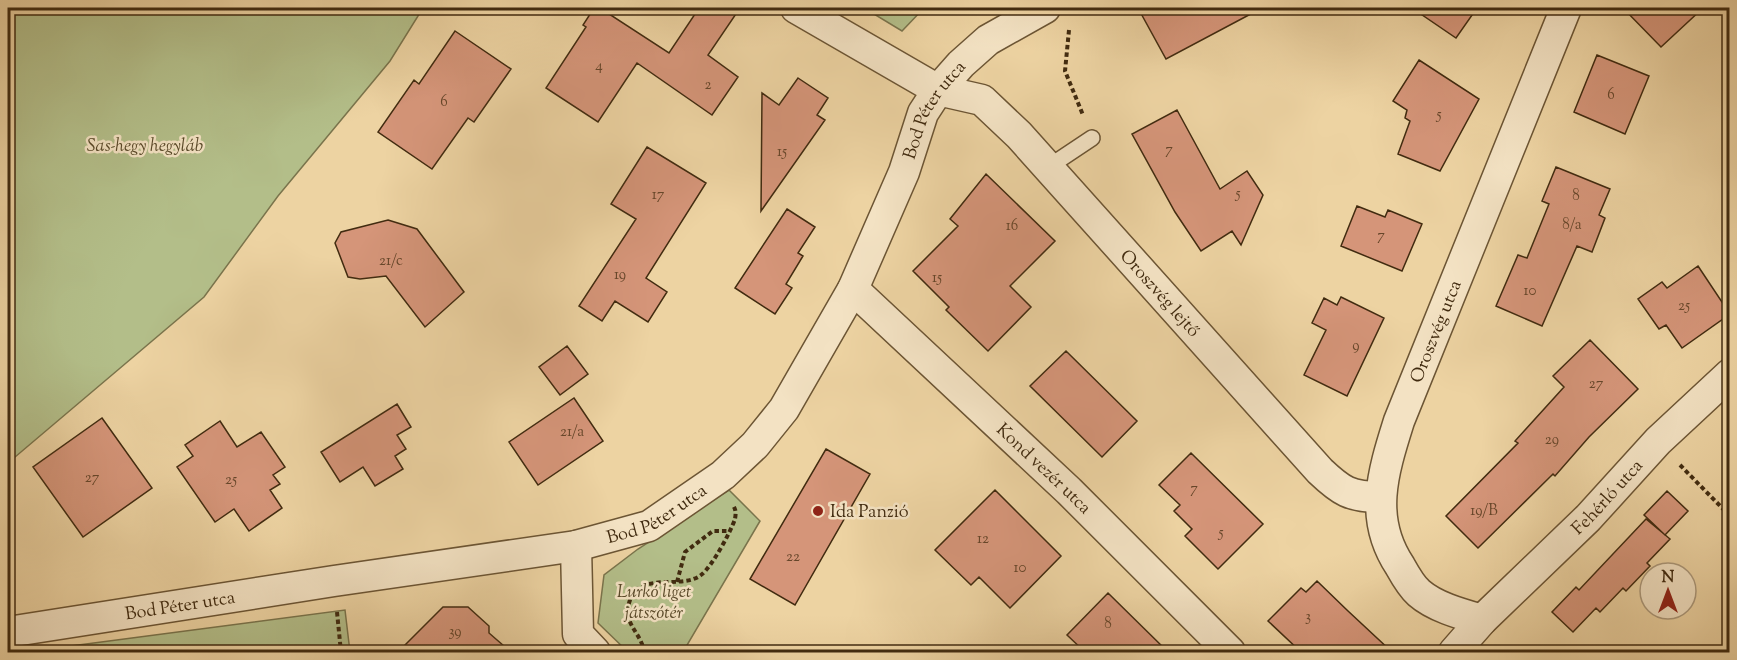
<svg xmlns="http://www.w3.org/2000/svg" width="1737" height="660" font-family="'Sorts Mill Goudy',serif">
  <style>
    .green { fill: #b3be89; stroke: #7a744c; stroke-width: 1.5 }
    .building { fill: #d59579; stroke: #412b10; stroke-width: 1.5 }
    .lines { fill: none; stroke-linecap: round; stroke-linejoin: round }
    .lane-casing { stroke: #6c5534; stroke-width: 18 }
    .street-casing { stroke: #6c5534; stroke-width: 33 }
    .path { stroke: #412b10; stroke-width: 4; stroke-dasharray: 4.5 3; stroke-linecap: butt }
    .lane { stroke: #f3e2c3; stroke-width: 15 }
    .street { stroke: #f3e2c3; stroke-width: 30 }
    .poi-dot { fill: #8f2418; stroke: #f3e2c3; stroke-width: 2 }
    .labels { text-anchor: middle; stroke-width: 5; stroke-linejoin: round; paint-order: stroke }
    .number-label { font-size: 15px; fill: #66462a }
    .street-label { font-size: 18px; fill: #412b10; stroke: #f3e2c3 }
    .park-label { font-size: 18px; font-style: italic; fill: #584828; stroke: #f3e2c3 }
    .poi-label { font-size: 18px; fill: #412b10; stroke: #f3e2c3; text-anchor: start }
  </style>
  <rect width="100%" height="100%" fill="#edd3a2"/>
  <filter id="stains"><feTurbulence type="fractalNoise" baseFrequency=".00333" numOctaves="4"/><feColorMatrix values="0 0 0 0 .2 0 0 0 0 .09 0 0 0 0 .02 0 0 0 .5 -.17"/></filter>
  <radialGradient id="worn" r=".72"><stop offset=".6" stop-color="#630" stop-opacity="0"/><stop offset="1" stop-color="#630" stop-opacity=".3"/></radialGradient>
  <!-- green -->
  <path class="green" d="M8,8H423L390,61L278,196L204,297L8,463Z
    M864,8H924L902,31Z
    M729,490L760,521L683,652H628L598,623L604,575L638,549Z
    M345,610L350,652H25Z"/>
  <!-- building -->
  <path class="building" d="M594,8H600L669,53L699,8H740L708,55L738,77L712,115L637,63L598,122L546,88L586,27L583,25Z
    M1138,8H1262L1166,59Z
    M1412,8H1477L1456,38Z
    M1623,8H1703L1661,47Z
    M455,31L511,69L474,122L468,118L432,169L378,132L414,80L419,84Z
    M1597,55L1649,76L1625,134L1574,112Z
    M1419,60L1479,99L1440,171L1398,154L1410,121L1405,118L1407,110L1393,101Z
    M798,78L828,98L817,115L825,120L761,211L762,93L779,105Z
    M1177,110L1220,189L1247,171L1263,195L1241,245L1232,231L1201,251L1175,212L1132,134Z
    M647,147L706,183L646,278L667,292L648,322L615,301L602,321L579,306L636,219L611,204Z
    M1556,167L1610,189L1599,215L1605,218L1592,252L1577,246L1542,326L1496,306L1518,255L1527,258L1549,204L1542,201Z
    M986,174L1055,241L1010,286L1031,307L988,351L946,310L949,307L913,271L958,226L950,219Z
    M1357,206L1385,217L1388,210L1422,224L1402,271L1341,246Z
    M787,209L815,227L798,253L803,256L786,284L792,288L775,314L735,288Z
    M388,220L417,229L464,292L425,327L386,276L360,279L348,277L335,243L341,232Z
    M1698,266L1730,314L1682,348L1666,325L1659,329L1638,299L1662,282L1667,288Z
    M1341,297L1384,318L1347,396L1304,375L1326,330L1312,323L1324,298L1337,305Z
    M1590,340L1638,389L1589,437L1555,476L1553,474L1478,548L1446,516L1518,443L1515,441L1564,387L1553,376Z
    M567,346L588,374L560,395L539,367Z
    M1066,351L1137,421L1102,457L1030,386Z
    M574,398L603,441L538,485L509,442Z
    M397,404L411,427L397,435L406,449L395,456L403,469L375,486L363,467L340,482L321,452Z
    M102,418L152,488L83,537L33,467Z
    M220,421L237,447L261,432L285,467L273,475L280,484L270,490L282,508L249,531L234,509L215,522L177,467L193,456L185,445Z
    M826,449L870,474L795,605L750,579Z
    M1191,453L1263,524L1218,569L1185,536L1192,529L1174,511L1180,505L1159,485Z
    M995,490L1061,556L1010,608L979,577L971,585L935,550Z
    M1667,491L1688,511L1665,535L1644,515Z
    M1646,519L1670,539L1647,563L1650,566L1626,591L1623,588L1600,612L1596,608L1573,632L1552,612L1576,587L1579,590Z
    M1317,581L1348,611L1392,652H1301L1268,621L1301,588L1306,592Z
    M1108,593L1168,652H1085L1067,635Z
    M443,607H468L489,626V633L511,652H398Z"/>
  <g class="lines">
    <!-- lane casing -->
    <g class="lane-casing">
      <path id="lane" d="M1047,168L1092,138"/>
    </g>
    <!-- street casing -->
    <g class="street-casing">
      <g id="street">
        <path id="s1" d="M796,8L938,90L982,100L1019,135L1320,471C1341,491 1350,497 1380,497"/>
        <path id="s2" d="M853,289L1069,491L1230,652"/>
        <path d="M576,546L578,634L595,652"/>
        <path id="s3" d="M1482,620C1461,614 1435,607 1419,593C1411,586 1405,575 1400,566C1368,518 1383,472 1399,421L1566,8"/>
        <path id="s4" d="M8,632L334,581L576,546L649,526L723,475L755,445L784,409L853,289L904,172L923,113L938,90L961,64L988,40L1045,8"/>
        <path id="s5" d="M1454,652L1482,620L1588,518L1658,441L1730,374"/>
      </g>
    </g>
    <!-- path -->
    <path class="path" d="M1069,30L1065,71L1083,115
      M1680,465L1730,516
      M677,582L685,552L713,531H729
      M337,612L341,652
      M640,652L643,647C638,630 622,622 630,600C641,571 682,590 701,575C712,567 731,531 735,519C736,513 736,510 733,505"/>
    <!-- lane -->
    <use href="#lane" class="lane"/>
    <!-- street -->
    <use href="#street" class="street"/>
  </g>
  <!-- markers -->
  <circle class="poi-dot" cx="818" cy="511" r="6"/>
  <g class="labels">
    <!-- number labels -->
    <g class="number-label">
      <text x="599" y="70">4</text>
      <text x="708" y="89">2</text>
      <text x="1611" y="99">6</text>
      <text x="444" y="106">6</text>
      <text x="1439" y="119">5</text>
      <text x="1169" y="154">7</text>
      <text x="782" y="156">15</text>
      <text x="1238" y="198">5</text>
      <text x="658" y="199">17</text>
      <text x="1576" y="200">8</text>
      <text x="1572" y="229">8/a</text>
      <text x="1012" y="230">16</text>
      <text x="1381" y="240">7</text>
      <text x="391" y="265">21/c</text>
      <text x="620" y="279">19</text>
      <text x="937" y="282">15</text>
      <text x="1530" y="295">10</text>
      <text x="1684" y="310">25</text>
      <text x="1356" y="350">9</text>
      <text x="1596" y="388">27</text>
      <text x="572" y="436">21/a</text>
      <text x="1552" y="444">29</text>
      <text x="92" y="482">27</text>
      <text x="231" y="484">25</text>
      <text x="1194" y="493">7</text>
      <text x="1484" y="515">19/B</text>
      <text x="1221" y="537">5</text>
      <text x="983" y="543">12</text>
      <text x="793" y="561">22</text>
      <text x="1020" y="572">10</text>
      <text x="1308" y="621">3</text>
      <text x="1108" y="628">8</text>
      <text x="455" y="636">39</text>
    </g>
    <!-- street labels -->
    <g class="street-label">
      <text dy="6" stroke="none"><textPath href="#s4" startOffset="1166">Bod Péter utca</textPath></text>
      <text dy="6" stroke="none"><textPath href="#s1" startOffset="472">Oroszvég lejtő</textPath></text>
      <text dy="6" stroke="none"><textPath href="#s3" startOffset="350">Oroszvég utca</textPath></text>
      <text dy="6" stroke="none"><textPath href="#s2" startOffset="262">Kond vezér utca</textPath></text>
      <text dy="6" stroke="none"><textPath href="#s5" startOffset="218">Fehérló utca</textPath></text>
      <text dy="6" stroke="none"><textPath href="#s4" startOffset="662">Bod Péter utca</textPath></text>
      <text dy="6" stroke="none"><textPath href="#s4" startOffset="174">Bod Péter utca</textPath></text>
    </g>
    <!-- park labels -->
    <g class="park-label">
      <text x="145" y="151">Sas-hegy hegyláb</text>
      <text x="654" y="597">Lurkó liget<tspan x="654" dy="21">játszótér</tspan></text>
    </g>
    <!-- poi labels -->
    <g class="poi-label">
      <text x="830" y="517">Ida Panzió</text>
    </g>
  </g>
  <!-- margin -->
  <rect width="1737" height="660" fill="none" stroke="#edd3a2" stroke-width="30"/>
  <rect x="9" y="9" width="1719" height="642" fill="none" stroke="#412b10" stroke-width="3"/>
  <rect x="15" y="15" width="1707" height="630" fill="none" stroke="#412b10" stroke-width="1.5"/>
  <!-- north arrow -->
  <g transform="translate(1668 591)"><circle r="28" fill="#f3e2c3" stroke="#ac997b" stroke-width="1.5"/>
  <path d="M0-4.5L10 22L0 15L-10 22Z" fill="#8f2418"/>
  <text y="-9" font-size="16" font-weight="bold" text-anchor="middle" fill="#412b10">N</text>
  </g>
  <rect width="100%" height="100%" filter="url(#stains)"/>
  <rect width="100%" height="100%" fill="url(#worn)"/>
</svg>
